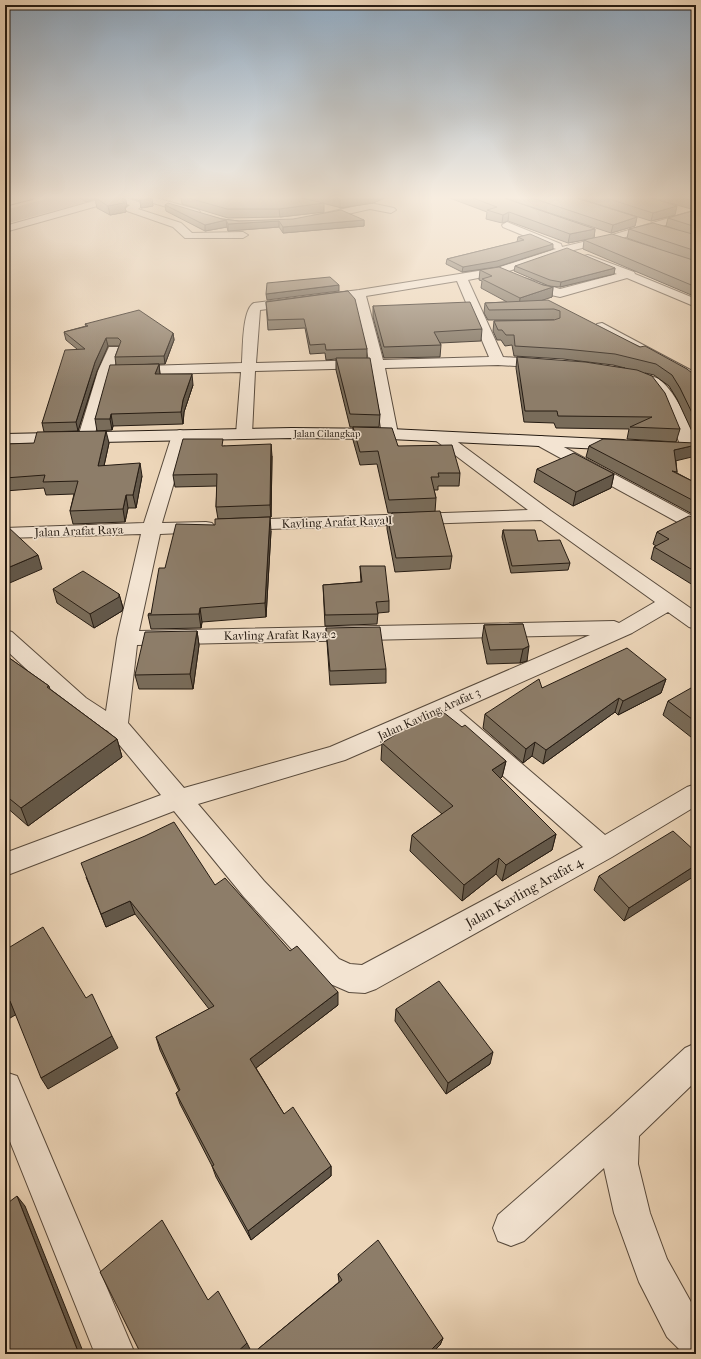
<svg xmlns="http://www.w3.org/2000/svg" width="701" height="1359" font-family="'IM FELL French Canon',serif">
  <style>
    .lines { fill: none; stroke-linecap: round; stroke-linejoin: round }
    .river { fill: #a99781; fill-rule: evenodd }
    .street-casing { stroke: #584a3c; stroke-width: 2 }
    .secondary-casing { stroke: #261c13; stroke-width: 2 }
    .highway-casing { stroke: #261c13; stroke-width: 2 }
    .street { fill: #f3e4d2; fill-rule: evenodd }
    .secondary { fill: #f3e4d2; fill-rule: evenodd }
    .highway { fill: #edd6b9; fill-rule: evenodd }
    .wall { fill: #796c5a; stroke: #261c13 }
    .shaded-wall { fill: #63584a; stroke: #261c13 }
    .building { fill: #8d7d69; stroke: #261c13 }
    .labels { text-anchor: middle; stroke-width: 3; stroke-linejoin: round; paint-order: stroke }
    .far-street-label { font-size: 10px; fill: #261c13; stroke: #f3e4d2 }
    .street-label { font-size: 12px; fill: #261c13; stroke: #f3e4d2 }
    .near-street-label { font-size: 14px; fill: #261c13; stroke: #f3e4d2 }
  </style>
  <rect width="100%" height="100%" fill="#edd6b9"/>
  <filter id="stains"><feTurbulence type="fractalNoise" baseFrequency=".005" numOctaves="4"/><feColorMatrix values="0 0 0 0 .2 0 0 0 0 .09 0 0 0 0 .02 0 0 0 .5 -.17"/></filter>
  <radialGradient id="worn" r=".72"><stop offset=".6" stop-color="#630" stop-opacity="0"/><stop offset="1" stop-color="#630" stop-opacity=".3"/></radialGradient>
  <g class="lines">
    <!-- river -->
    <path class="river" d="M52,197H91L87,202L5,224V210Z"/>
    <!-- street casing -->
    <g class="street-casing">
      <path id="street" d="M108,197H124L141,203L143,205L138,209L181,223L192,233L243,232L248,235L243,238H185L173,227L127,211L125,209L130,205L115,201L5,232V226Z
        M137,197H153L198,210L200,212L195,215L139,199Z
        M370,203L394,208L396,210L391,213L370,209L316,221L311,218L312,216Z
        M696,210V216L619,239L570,251L503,273L468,280L503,357L547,360L552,361L554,364L552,367L547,368L498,365L385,368L398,434L396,437L390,439L384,437L382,434L371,368L255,371L252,434L250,437L244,439L238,437L236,434L241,372L111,375L94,437L92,440L86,442L80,440L78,437L98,371L109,347H119L121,350L114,367L242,363C243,350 242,309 254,303L359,290L497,268L556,249L503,227L502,225L507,222L561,244L562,247L612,235ZM457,281L489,357L383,360L366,296ZM354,298L369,360L256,363L260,310Z
        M588,255L634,272L635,274L696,299V307L627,278L560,297L542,293L520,283L518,281L520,279L524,278L560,289L617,274L584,260L583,258L584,256Z
        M602,323L696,373V383L691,382L597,330L596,327L597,324Z
        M650,376C654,377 658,378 661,381C675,391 698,436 696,452L690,454L684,452L682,449L662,400L652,387L643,380L645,377Z
        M180,430L186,432L188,435L162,523L206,522L212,523L215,527L212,531L206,532L160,534L139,631L614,621L619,623L655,602L541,520L241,530L235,529L232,525L235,521L241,520L528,510L435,440L433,437L435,434L441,432L447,434L551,511L696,612V629L689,627L668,612L632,633L459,710L605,835L687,787L696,784V806L612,857L376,989L365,993L349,992L319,979L244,897L174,811L5,876V853L161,795L108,731L86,721L70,710L5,649V630L12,632L86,698L106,711L117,638L141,534L5,538V528L144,523L172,435L174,432ZM590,635L330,747L184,788L128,723L137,645ZM439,719L583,847L362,965L350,964L339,959L264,881L198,804L345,760Z
        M541,436L547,438L696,518V530L690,529L535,444L533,441L535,438Z
        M696,1043V1081L639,1136L638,1164L650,1213L667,1259L696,1311V1354H687L682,1352L667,1337L639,1282L614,1213L604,1168L524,1241L511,1246L498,1241L493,1228L498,1215L610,1117L685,1048Z
        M5,1072L17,1076L135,1354H95L5,1129Z"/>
    </g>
    <!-- secondary casing -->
    <g class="secondary-casing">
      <path id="secondary" d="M292,428L390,429L623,440L629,442L631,445L629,448L623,450L390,439L292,438L5,444V434Z"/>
    </g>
    <!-- highway casing -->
    <g class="highway-casing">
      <path id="highway" d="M17,197H34L32,199L5,206V200Z"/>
    </g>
    <!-- street -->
    <use href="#street" class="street"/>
    <!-- secondary -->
    <use href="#secondary" class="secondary"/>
    <!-- highway -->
    <use href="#highway" class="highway"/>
  </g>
  <!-- wall -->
  <path class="wall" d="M78,197H125L127,206L125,207L126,212L110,215L97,208L95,199L86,202Z
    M128,197H141L142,198L141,197H150L153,206L141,208L140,201Z
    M181,197H296L324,212L280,217L228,218L182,204Z
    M298,197H387L373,203L340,208L338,207Z
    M447,197H573L637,217L635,226L611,233L507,199H506L595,229L594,238L568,243L508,221L502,223L486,219L487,212Z
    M575,197H648L675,215L651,221Z
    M649,197H696V209H691Z
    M165,205L222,219L239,221L364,220V226L283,233L279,227L228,231L227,227L205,231L166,211Z
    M696,210V297L583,249L584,240L656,248L627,238L629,229H675L666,226L668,218Z
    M518,237L553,249L497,267L462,272L446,264L447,259L517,242Z
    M515,266L615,268L614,274L560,287L549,286L514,271Z
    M480,270L553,287L552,297L541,300L640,347L696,376V440L677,399L669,386L654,375L645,373L680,429L676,442L627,439L629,429L556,428L554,423L524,422L516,368L517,357L625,368L613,365L563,359L514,356L512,345L505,346L501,340H497L493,331L494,321L554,320H488L484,313L485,303L507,302L481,288L482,281L479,280Z
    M348,291L367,349V358L380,415L379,427H350L336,370V359L326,360L325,353L310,354L305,328L268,330L266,302Z
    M373,306L482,329L481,341L440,343L441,345L440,357L384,358L373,317Z
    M696,312V324L693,322Z
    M85,324L173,333L174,340L165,364L130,365L159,364L160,374L193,385L184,412L183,424L113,426L112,430L97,431L95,419L116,365L115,357L119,346H108L97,371L78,431L44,432L42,423L77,349L66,340L64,332L86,326Z
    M353,427L398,446L460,473L459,486H438V490H434L436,498L435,512L388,513L377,464L360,465L353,440Z
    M109,443L104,466L142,476L136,508H128L125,522L73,524L70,511L74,494L46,495L44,488L5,491V444Z
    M224,446L272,456L271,517L218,519L216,507L217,486L175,487L173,475Z
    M589,446L676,461L677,472V473L696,483V516L586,457Z
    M537,469L614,474L611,488L573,506L534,482Z
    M392,513L452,556L450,569L395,572L387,529V516H392Z
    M696,518V587L651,559L654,547L656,546L653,544L657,532Z
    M503,530L538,541L570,563L568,570L511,573L502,537Z
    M271,531L266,617L202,622L201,628L151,629L148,615L151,614L165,568Z
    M360,566L389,601V612L378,613L377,624L325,626L323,585L361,582Z
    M53,589L119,594L123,608L122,611L94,628L57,603Z
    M523,624L527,661L520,663L487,664L482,639L484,625Z
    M326,628L386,669V683L330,685L327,642Z
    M197,631L199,645L193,689H139L135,675Z
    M5,655L49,686L50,689L117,739L122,757L28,826L5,806Z
    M666,679L661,693L618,715L615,712L543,764L532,756L523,763L483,728L485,714L542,688Z
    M696,692V741L663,715L668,701Z
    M462,727L506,761L502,777L500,779L556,834L552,850L502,881L496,874L462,901L410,851L412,835L442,814L381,760L382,743Z
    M696,852L624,921L594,890L599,876Z
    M86,877L215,885L338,1005L256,1068L284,1114L331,1166V1176L251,1240L216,1177L212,1166L180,1104L176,1093L179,1091L160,1050L156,1037L209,1009L135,914L106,927Z
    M396,1009L490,1064L446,1094L395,1021Z
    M338,1274L443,1338L440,1345L431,1354H252L339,1282Z"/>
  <!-- shaded-wall -->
  <path class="shaded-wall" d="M85,197H102L95,198V199L86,202Z
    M124,197H125L127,206L125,207L126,212L110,215L108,206L122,199Z
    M359,197H387L373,203L340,208V200Z
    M152,198L153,206L141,208L140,200Z
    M693,201H696V209H691Z
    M324,203V212L280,217L279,209Z
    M677,206L675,215L651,221L653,213Z
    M509,212L508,221L502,223L503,215Z
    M637,217L635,226L611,233L613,225Z
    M226,220L227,227L205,231V225Z
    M364,220V226L283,233V227Z
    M279,221V227L228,231V224Z
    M595,229L594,238L568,243L570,234Z
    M553,244V249L497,267L462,272L463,267Z
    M615,268L614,274L560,287L561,282Z
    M339,285V291L267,300L266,294Z
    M553,287L552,297L519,308L520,298Z
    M173,333L174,340L165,364L164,356Z
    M106,338L108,346L97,371L78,431L76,422L95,362Z
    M159,364L160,375L155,374Z
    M192,374L193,385L184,412L183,424L181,412L183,400Z
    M111,414L113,426L112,430L110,419Z
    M106,431L109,443L101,479L98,466Z
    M271,444L272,456L271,517L270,505Z
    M696,445V456L671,462L674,450Z
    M140,463L142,476L136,508L133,495Z
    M614,474L611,488L573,506L576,492Z
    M126,495L128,508L125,522L123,509Z
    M270,517L271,531L266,617L265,603Z
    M38,555L42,569L5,585V569Z
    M119,594L123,608L122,611L94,628L90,614Z
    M200,608L202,622L201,628L199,614Z
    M197,631L199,645L193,689L190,674Z
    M529,646L527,661L520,663L523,649Z
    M666,679L661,693L618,715L623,701Z
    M619,698L615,712L543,764L546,750Z
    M117,739L122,757L28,826L21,808Z
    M535,742L532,756L523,763L526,749Z
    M506,761L502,777L489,787L492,770Z
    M556,834L552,850L502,881L506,865Z
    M499,858L496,874L462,901L464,885Z
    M696,865V875L624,921L629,908Z
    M130,901L135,914L106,927L101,914Z
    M338,992V1005L252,1071L250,1059Z
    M10,1001L17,1014L5,1021V1004Z
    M112,1036L118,1048L48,1089L41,1078Z
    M493,1052L490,1064L446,1094L448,1083Z
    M331,1166V1176L251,1240L248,1231Z
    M17,1196L25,1206L84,1354H79Z
    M443,1338L440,1345L431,1354H427Z
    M247,1343L250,1349L245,1354H235Z"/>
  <!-- building -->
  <path class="building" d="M100,197H124L122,199L124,203L108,206L95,198Z
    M143,197H150L152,198L140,200Z
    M185,197H296L324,203L279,209H227Z
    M333,197H359L340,200L338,198Z
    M470,197H501L595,229L570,234L509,212L503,215L487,210L497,207Z
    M529,197H573L637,217L613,225Z
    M603,197H648L677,206L653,213Z
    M679,197H696V201H693Z
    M168,203L222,219L239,221L293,219L341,210L364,220L283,227L279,221L228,224L226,220L205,225L165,205Z
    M696,210V227L668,218Z
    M653,223L696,235V251L629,229Z
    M530,234L553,244L497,261L463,267L447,259L524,240L518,237Z
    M612,234L696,261V287L584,240Z
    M567,248L615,268L561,282L550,280L515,266Z
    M499,267L543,285L553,287L520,298L482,279L492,276L480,270Z
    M330,277L339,285L266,294L267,283Z
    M348,291L355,299L367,349L326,350L325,344L310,345L304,319L268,320L266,302Z
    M548,300L640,347L645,346L687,369L696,376V421L680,388L672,375L656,364L615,354L565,349L515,346L514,335H506L502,330H498L494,321L554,320L560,318V311L554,309L489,310L485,303Z
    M470,302L482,329L434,332L441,345L384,347L373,306Z
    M139,310L173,333L164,356L115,357L121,341L118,338H106L95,362L76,422L42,423L65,350L85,349L64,332L88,326L85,324Z
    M517,357L585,362L637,370L652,376L665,393L680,429L630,427L652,417L558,416L557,411H525Z
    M336,358H370L380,415L350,414Z
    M159,364L155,374H192L183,400L181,412L111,414L110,419H95L110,365Z
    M353,427L392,428L398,446L452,445L460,473H438L439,477H431L436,498L389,500L378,451L360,452Z
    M106,431L98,466L140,463L133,495H126L123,509L70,511L78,481L43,482L45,475L5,478V444L34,443L37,432Z
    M183,439H223L222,446L271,444L270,505L216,507L217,474L173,475Z
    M603,439L696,443V445L674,450L677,472L672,471L696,483V502L589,446Z
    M574,453L614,474L576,492L537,469Z
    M440,511L452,556L396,558L387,516L392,515V513Z
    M689,516L696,518V572L654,547L669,539L657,532Z
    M270,517L265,603L200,608L199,614L148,615L149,613L151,614L159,568H165L176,524L215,525V519Z
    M7,526L38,555L5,569V527Z
    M503,530H535L538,541L560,540L570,563L512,566Z
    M360,566H385L389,601L376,602L378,614L325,615L323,585L362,582Z
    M83,571L119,594V597L90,614L53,589Z
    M523,624L529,646L523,649L490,650L484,625Z
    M380,627L386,669L330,671L326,628Z
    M197,631L190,674L135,675L145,632Z
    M627,648L666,679L623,701L619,698L546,750L535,742L526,749L485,714L539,679L542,688Z
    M5,655L49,686L47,687L117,739L21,808L5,795Z
    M691,688L696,692V722L668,701Z
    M438,708L462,727L465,725L506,761L492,770L556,834L506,865L499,858L464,885L412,835L453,806L382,743Z
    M174,822L215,885L225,878L290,951L297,946L338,992L250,1059L284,1114L293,1107L331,1166L248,1231L212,1166L214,1165L176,1093L180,1090L156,1037L214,1006L130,901L101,914L81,863L145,836Z
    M673,831L696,852V865L629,908L599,876Z
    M43,927L86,998L92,994L112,1036L41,1078L10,1001L5,1004V950Z
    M439,981L493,1052L448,1083L396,1009Z
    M17,1196L79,1354H5V1205Z
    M162,1220L208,1300L218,1291L247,1343L235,1354H141L100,1272Z
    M378,1240L443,1338L427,1354H252L342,1280L338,1274Z"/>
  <!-- sky -->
  <linearGradient id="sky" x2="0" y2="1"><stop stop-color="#8fa8bf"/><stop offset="0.51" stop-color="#f7ede0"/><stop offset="1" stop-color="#f7ede0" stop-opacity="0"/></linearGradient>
  <rect width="701" height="387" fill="url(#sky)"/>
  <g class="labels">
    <!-- far-street labels -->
    <g class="far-street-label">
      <text x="327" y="437">Jalan Cilangkap</text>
    </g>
    <!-- street labels -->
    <g class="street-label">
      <text transform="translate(337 522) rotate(-2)" y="4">Kavling Arafat Raya I</text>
      <text transform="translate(79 531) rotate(-2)" y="4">Jalan Arafat Raya</text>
      <text transform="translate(280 635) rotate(-1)" y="4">Kavling Arafat Raya 2</text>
      <text transform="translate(429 714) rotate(-24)" y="4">Jalan Kavling Arafat 3</text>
    </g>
    <!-- near-street labels -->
    <g class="near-street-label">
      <text transform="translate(524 892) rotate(-29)" y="5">Jalan Kavling Arafat 4</text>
    </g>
  </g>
  <!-- margin -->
  <rect width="701" height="1359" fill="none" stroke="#edd6b9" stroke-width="20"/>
  <rect x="6" y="6" width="689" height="1347" fill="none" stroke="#261c13" stroke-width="2"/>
  <rect x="10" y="10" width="681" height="1339" fill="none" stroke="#261c13"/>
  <rect width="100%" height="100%" filter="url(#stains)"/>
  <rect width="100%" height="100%" fill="url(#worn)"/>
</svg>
